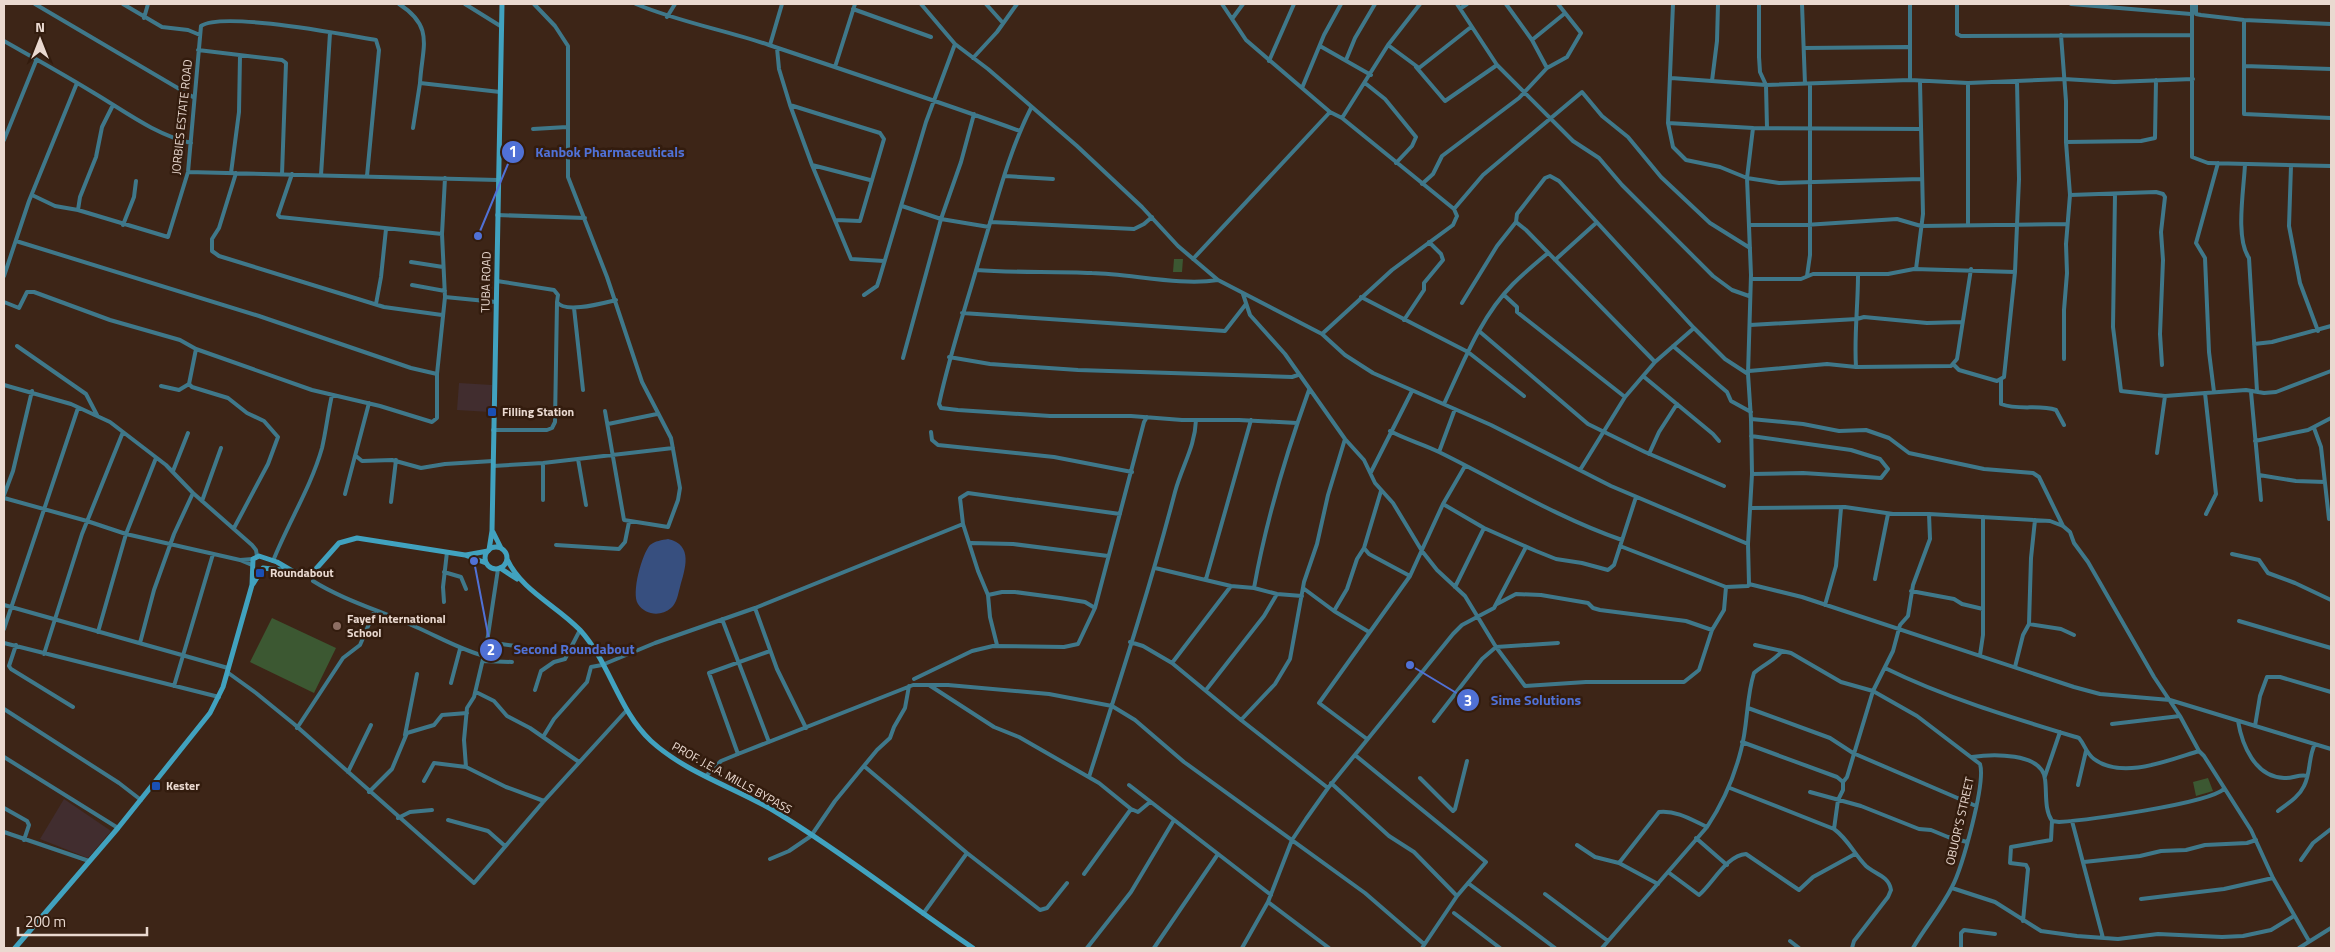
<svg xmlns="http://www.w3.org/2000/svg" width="2335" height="952" font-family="'Titillium Web',sans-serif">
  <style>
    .commercial { fill: #412d2f }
    .green { fill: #3c5832 }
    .water { fill: #374f7f }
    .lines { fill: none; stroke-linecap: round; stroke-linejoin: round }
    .street { stroke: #3f788a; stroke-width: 4 }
    .secondary { stroke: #41a2bf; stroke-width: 5 }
    .transit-dot { fill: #1a4fb4; stroke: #331c0e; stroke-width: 2 }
    .education-dot { fill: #8d6e63; stroke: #331c0e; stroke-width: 2 }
    .labels { text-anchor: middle; stroke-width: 5; stroke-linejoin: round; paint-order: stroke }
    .street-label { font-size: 12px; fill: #ead9d0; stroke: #331c0e }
    .poi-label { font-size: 12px; font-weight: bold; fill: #ead9d0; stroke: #331c0e; text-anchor: start }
    .leader { fill: none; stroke: #5071d6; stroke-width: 2 }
    .callout-dot { fill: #5071d6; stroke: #331c0e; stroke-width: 2 }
    .mark-label { font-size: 15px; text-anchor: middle; font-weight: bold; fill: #fff }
    .callout-label { font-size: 14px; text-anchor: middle; font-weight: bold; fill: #5071d6; stroke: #331c0e; stroke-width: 5; stroke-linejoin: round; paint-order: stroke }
  </style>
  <rect width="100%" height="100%" fill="#3d2517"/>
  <!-- commercial -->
  <path class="commercial" d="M459,383L492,385L490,412L457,410Z
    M64,799L111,831L88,858L40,839Z"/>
  <!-- green -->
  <path class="green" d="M1174,259H1183L1182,272H1173Z
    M272,618L336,648L314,693L250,662Z
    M2208,778L2213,791L2196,796L2193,782Z"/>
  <!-- water -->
  <path class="water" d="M668,539C694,545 685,569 680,587C678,594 677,603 671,608C661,617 645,615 638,604C631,593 642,554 650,545C655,541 662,540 668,539Z"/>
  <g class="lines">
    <!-- street -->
    <path class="street" d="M35,4L193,97
      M123,4L162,27L188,30L200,35
      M399,4C435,27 422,47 420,83L500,92
      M465,4L502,27
      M534,4L555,26L568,46V177L607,277L642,382L671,438L680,488L678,500L668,527L624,520L605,411
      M636,4C679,22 725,30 769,45C853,73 937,101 1020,131
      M921,4L955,44L988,69L1077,146L1142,207L1178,246L1218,280L1322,334L1345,355L1373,373L1491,425L1611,486L1748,544L1749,584L1802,597L2074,687L2100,694L2170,700L2331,749
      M986,4L1003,23
      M1222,4L1246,40L1330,112L1342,118L1454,209L1457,216L1453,225L1392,270L1322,334
      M1457,4L1497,65L1573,141L1599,158L1622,185L1713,276L1732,290L1749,296
      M1506,4L1532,40L1547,68
      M1673,4L1668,123L1673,147L1686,160L1720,167L1747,178L1779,183L1921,179
      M1759,4V57L1760,72L1766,85L1767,128
      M1802,4L1805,84
      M1957,4V34L1961,36L2191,35
      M2071,4L2191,14
      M2192,4V157L2208,163L2331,166
      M2196,4V14L2201,15L2244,20L2331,24
      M1461,8L1467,4
      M853,9L931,37
      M667,17L675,4
      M144,18L148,4
      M1232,19L1243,4
      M2244,20V114L2331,118
      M2061,35L2066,101V142L2070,195L2066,244L2067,273L2064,310V359
      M1532,40L1564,14
      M4,41C34,58 65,75 94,93C126,112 154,134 191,143
      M770,45L782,4
      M1388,45L1419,68L1471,27
      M1320,46L1371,75
      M777,48L779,69L790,105L880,133L884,139L860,221L836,220
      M1804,48L1908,47
      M198,50L282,60L286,63L282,174
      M973,58L997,32L1017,4
      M1346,60L1355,38L1375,4
      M1269,61L1294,4
      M2244,66L2331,69
      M835,67L855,4
      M1416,67L1445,101L1497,65
      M1671,78L1766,85L1910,80L1968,83L2064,79L2114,82L2193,79
      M1910,80V4
      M1712,81L1717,41L1718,4
      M1365,83L1385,99L1416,137L1412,146L1396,163
      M1968,83V225
      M1302,88L1324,35L1341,4
      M790,105L812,165L870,180
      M1031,108C1008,153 996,205 981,253C967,303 950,353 939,404L941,408L958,410L1050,416H1131L1182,420H1239L1297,423
      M1342,118L1388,45L1420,4
      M1668,123L1753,128L1921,129
      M413,128L420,83
      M533,129L567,127
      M4,140L36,61
      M2066,142L2141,141L2155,138L2156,80
      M2245,164C2244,189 2235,238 2249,258L2257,391
      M812,165L851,259L884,261
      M2291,166L2289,226L2300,283L2318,331
      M188,172L498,180
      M231,173L239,112L240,56
      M236,173L219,228L212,239V251L219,256L384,307L442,315
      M292,174L278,215L280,217L442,234
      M321,175L330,33
      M1005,176L1053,179
      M1422,184L1433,174L1442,156L1519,98L1547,68L1567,57L1581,33L1558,4
      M2115,194L2113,327L2121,391L2165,396L2246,390L2264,393L2276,392L2331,371
      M32,195L55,206L78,210L168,237L188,172L201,26C223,11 345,35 376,40L379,50L367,176
      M2070,195L2156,192L2163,194L2165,197L2161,232L2163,260L2160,334L2162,365
      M902,206L941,219L989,227
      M1454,209L1483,175L1582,92L1602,116L1628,137L1661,177L1710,223L1750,248
      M78,210L80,197L96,157L102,127L113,105
      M497,215L585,218
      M990,222L1134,229L1144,224L1152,217
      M123,225L134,197L136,181
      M1749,225H1805L1897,219L1921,226L2067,224
      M16,241L259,316L411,368L437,374
      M1193,259L1330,112
      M1555,260L1596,223
      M411,262L443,267
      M1916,269L1923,214L1920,82
      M976,270C1015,273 1053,271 1092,273C1132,274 1180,286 1218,280
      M4,276L29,201L77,83
      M1807,276L1810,255V84
      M1751,279H1801L1813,274H1888L1914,269L2015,272
      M497,281L554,290L558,295L557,302C565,314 603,303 616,300
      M412,285L445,291
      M1243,294L1250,315L1285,354L1345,439L1364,460L1375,483L1393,503L1422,551L1437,570L1465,596L1496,647L1525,686L1586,682H1684L1699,670L1712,630L1724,610L1726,587
      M864,295L877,286L879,280L926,122L955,44
      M1504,295L1517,307V312L1625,397
      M445,297L496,302
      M1361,297L1468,352L1524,396
      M4,302L19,308L27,292H34L110,320L180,340L196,349L312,390L380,406L432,422L437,418V374L445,297L442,234L445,178
      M1462,303L1497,246L1516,222
      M376,304L381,277L386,229
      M574,308L583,390
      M962,313L1225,331L1246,304
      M1404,320L1424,290V283L1443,260L1441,254L1429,242
      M1750,325L1857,319L1864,317L1927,323L1962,322
      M1479,331L1588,424L1645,452L1724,486
      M2254,344L2272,342L2331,326
      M17,346L86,394L97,415
      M1673,346L1727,392L1731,401L1751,412
      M196,349L189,384L192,387L228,398L247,413L264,421L278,437L268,464L234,528
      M949,357L990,364L1078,370L1292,377L1298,375
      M903,358L941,219L961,162L974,114
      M1655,362L1526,230L1516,222L1517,214L1545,178L1550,176L1559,181L1694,328
      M1953,364L1959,370L1997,381L2004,377L2015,272L2019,179L2017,81
      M1856,367C1854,336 1858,306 1858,275
      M1749,371L1827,364L1856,367L1951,366L1957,359L1971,269
      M1643,376L1713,434L1719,441
      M2001,380V404C2019,411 2039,404 2056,410L2064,425
      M4,385L71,404L110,422L166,465L193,493L252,545L256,550L257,556
      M161,386L179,390L189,384
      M2214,392L2209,352L2205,258L2196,243L2218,163
      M2251,392L2261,500
      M2205,393L2216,494L2206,514
      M1444,404C1463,363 1481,316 1513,284C1524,273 1536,263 1548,253
      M1751,419L1803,424L1839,431L1866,430L1889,438L1909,453L1984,469L2033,473L2039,477L2063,526
      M608,424L657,414
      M2314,428L2321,447L2329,519
      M493,430H547L552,428L555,422L557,302
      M1390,431C1407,440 1423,444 1439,452C1500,482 1558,518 1622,540
      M931,432L932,440L938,445L1054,457L1132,472
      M1751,436L1851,450L1880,459L1888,469L1881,478L1803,473L1752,474
      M2255,441L2308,430L2331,418
      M1439,452L1455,409
      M2157,453L2165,396
      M1649,454L1659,432L1677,404
      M356,456L362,461L392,460L421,468L445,464L493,461
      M578,459L586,505
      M543,463V500
      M493,466L543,463L673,448
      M1580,470L1625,397L1655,362L1694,328L1725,359L1748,374
      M173,471L188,433
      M1371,472L1412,391
      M2259,475L2296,481L2325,482
      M1381,491L1364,548L1369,554L1410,576L1443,504L1465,466
      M345,494L369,403
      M4,495L13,471L32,391
      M4,498L87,521L126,534L240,560L252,565
      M202,501L221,448
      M391,502L396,460
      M1443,504L1484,528L1536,551L1556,559L1582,563L1608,570L1614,565L1636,497
      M1751,508L1845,507L1893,514H1929L2050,521L2063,526L2070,532L2074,543L2088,562L2154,677L2180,716L2199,751L2204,756L2251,830L2273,878L2309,941
      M971,543L1013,544L1108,556
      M1748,544L1752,474L1751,419L1748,374L1751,275L1747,178L1753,128
      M556,545L619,549L625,542L629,522
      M1620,546L1726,587L1748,586L1749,584
      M2232,554L2259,560L2268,573L2295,583L2331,600
      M240,560L253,559
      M273,561C288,523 311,487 322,448C326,431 328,412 332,395
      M1155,568L1231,586L1254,588L1277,594L1302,596
      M498,569L487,642L474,697L467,708L464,740L466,767L506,787L544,801
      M444,572L461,577L466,589
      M1206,579L1251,420
      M1875,579L1888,514
      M313,581C345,601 382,611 416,627C439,637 459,649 484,656
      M1455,587L1484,528
      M1254,588C1266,521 1286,454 1309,390
      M1303,588L1334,611L1369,632
      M1911,591L1954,599L1962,604L1983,609V635L1980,655
      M988,595L1002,592H1015L1060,598L1085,602L1095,608
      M444,602L443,587L447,552
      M1497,604L1516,594L1541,595L1588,603L1593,608L1600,610L1686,621L1712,630
      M4,605L228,668
      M1825,605L1836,566L1841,508
      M755,608L777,669L806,728
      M1983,609V517
      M1334,611L1347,589L1357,559L1364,548
      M722,619L769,742
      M2239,621L2331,648
      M2029,624L2031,558L2035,520
      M4,629L78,408
      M98,632L126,534L156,458
      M487,642L516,646
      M1130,642L1143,646L1172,663L1241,720L1328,788
      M4,643L219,697
      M140,643L154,590L174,534L193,493
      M16,645L9,666L11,669L73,707
      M997,645L990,617L988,595L978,571L963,524L960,498L968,493L1120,514
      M1755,645L1791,653L1841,682L1873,691L1917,716L1980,764C1986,783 1962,868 1952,887C1941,909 1925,927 1913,948
      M44,654L82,534L123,432
      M483,661L512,662
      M1172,663L1231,586
      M2015,667L2023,635L2029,624L2061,629L2074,635
      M1885,668C1946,698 2013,718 2079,738C2085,745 2086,753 2094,759C2122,780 2169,760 2199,751
      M227,672L256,693L294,724L474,883L544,801L626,711
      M914,679L972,651L993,646L1064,647L1078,644L1095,608L1144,422L1147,417
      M451,683L460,649
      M929,685L994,727L1019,737L1099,783L1131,809L1138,812L1150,802
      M174,686L213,554
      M535,690L541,671L554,662L565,659L580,630
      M1206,690L1264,616L1277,594
      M476,692L494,701L507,716L530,728L579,762
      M1748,708L1830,738L1853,753L1976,806
      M4,709L119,783L141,800
      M1241,720L1275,684L1290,659L1304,582L1317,544L1328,495L1345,439
      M1434,721L1482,659L1496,647L1558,643
      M2238,721C2242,745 2255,777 2284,778C2292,779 2299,774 2307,776
      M2112,724L2180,716
      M2255,726L2260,696L2267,677H2280L2331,692
      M297,728L343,658L360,645L375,610
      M405,735L417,674
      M543,737L554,719L587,682L591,667L602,665L655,643L755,608L963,524
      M1367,739L1319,703L1410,576
      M1742,742L1837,777L1843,782V790L1838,800L1834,829
      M738,754L709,673L770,651
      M1355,755L1486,862L1457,896L1422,948
      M4,757L118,828
      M1972,757C1991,754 2042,752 2045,779C2047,793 2044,809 2052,821L2059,822C2087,820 2207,804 2224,789
      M864,766L967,853L1040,910L1047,908L1067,883
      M348,772L371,725
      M706,776L721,761L738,754L913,685H948L1049,694L1112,706L1135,720L1184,762L1365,893L1424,944
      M2045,776L2060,732
      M1089,777C1119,683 1150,588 1175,492C1182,466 1195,447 1196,420
      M1420,778L1453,811L1455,809L1467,761
      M424,781L434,763L466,767
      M1843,782L1847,777L1873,691L1893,651L1900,625L1908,616L1913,585L1930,539L1929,514
      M1331,783L1389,836L1414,852L1457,896
      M1129,785L1271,895
      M2078,785L2086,751
      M1730,788L1834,829C1848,839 1854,854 1866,866C1875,874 1889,876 1891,890L1888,897L1854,941L1852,948
      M369,792L392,769L407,733L434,725L442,715L467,713
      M1810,792L1861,806L1919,829L1931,830L1948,837L1967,842
      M4,808L27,821L29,825L24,840
      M2278,811C2287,804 2299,797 2304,786C2311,773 2308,757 2315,744
      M398,818L410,812L432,810
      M448,820L488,831L505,846
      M2072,821L2103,938
      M4,832L89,861
      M1696,838L1727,865
      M1577,845L1595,857L1619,863L1658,884
      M770,859L789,851L811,836L835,801L877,750L890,738L894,727L905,708L909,686
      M2301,860L2313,843L2331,829
      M2084,862L2140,856L2161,851L2186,850L2205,845L2247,843L2256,840
      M1619,863L1659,812C1676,810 1692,820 1707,827
      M1668,872L1699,895C1713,883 1727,855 1746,854L1799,890L1813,877L1855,854
      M1084,874L1131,809
      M1468,883L1555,948
      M1952,888L1995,902L2041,931L2077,936L2118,939L2158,934L2222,937L2243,936L2271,930L2294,916
      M1545,894L1608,941
      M2141,899L2224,889L2273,878
      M1268,902L1329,948
      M1454,913L1500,948
      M923,914L967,853
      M2023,921L2028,869L2026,865L2010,863L2011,847L2051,840L2052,821
      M1790,941L1799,948
      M1087,948L1131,892L1174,820
      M1154,948L1218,854
      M1242,948L1268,902L1292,840L1306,819L1328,788L1453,634L1462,625L1494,608L1526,547
      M1602,948L1707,827C1723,803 1734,778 1741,750C1748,725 1746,698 1754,673C1763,665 1774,661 1782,651
      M1961,948V933L1964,930L1995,934
      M2299,948L2331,928"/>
    <!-- secondary -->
    <path class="secondary" d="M493,532L501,548
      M485 558a11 11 0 1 1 22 0a11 11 0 1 1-22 0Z
      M489,550L492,531L502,4
      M466,555L488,551
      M507,559C522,591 556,605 580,630C610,663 618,710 651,741C686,773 736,788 776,812C844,853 907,904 973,948
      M500,568L517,579
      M253,584L263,568L308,573L315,570L339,543L357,538L465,555L486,563
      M15,948L118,828L210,713L223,687L252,585L253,559L259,556L277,562L294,572"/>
  </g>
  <!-- markers -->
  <g class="transit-dot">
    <rect x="487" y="407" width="10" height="10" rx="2.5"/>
    <rect x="255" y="568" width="10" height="10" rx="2.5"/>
    <rect x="151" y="781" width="10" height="10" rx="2.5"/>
  </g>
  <circle class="education-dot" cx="337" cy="626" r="5"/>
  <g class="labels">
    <!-- street labels -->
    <g class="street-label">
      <text transform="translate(182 117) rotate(-84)" y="4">JORBIES ESTATE ROAD</text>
      <text transform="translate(486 282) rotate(-89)" y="4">TUBA ROAD</text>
      <text transform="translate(732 778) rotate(29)" y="4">PROF. J.E.A. MILLS BYPASS</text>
      <text transform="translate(1960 821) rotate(-77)" y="4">OBUOR’S STREET</text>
    </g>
    <!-- poi labels -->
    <g class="poi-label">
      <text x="502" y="416">Filling Station</text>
      <text x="270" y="577">Roundabout</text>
      <text x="347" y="623">Fayef International<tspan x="347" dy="14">School</tspan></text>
      <text x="166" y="790">Kester</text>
    </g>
  </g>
  <!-- callouts -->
  <path class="leader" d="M478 236L513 152M474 561L491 650M1410 665L1468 700"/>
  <g class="callout-dot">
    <circle cx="478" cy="236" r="5"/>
    <circle cx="474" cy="561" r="5"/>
    <circle cx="1410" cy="665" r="5"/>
    <circle cx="513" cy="152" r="12"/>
    <circle cx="491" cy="650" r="12"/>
    <circle cx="1468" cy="700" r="12"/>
  </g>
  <g class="mark-label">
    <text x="513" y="157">1</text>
    <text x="491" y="655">2</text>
    <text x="1468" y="706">3</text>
  </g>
  <g class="callout-label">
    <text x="610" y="157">Kanbok Pharmaceuticals</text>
    <text x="574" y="654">Second Roundabout</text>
    <text x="1536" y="705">Sime Solutions</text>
  </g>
  <!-- border -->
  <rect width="2335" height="952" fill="none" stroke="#ead9d0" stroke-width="10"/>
  <!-- north arrow -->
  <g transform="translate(40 40)" stroke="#331c0e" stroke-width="4" paint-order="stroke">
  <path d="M0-4L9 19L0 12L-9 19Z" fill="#ead9d0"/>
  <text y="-8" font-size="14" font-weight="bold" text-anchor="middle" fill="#ead9d0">N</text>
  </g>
  <!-- scale -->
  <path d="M18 927v8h129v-8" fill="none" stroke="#ead9d0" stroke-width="2.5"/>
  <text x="25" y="927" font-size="15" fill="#ead9d0" stroke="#331c0e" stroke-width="4" paint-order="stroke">200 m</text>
</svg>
